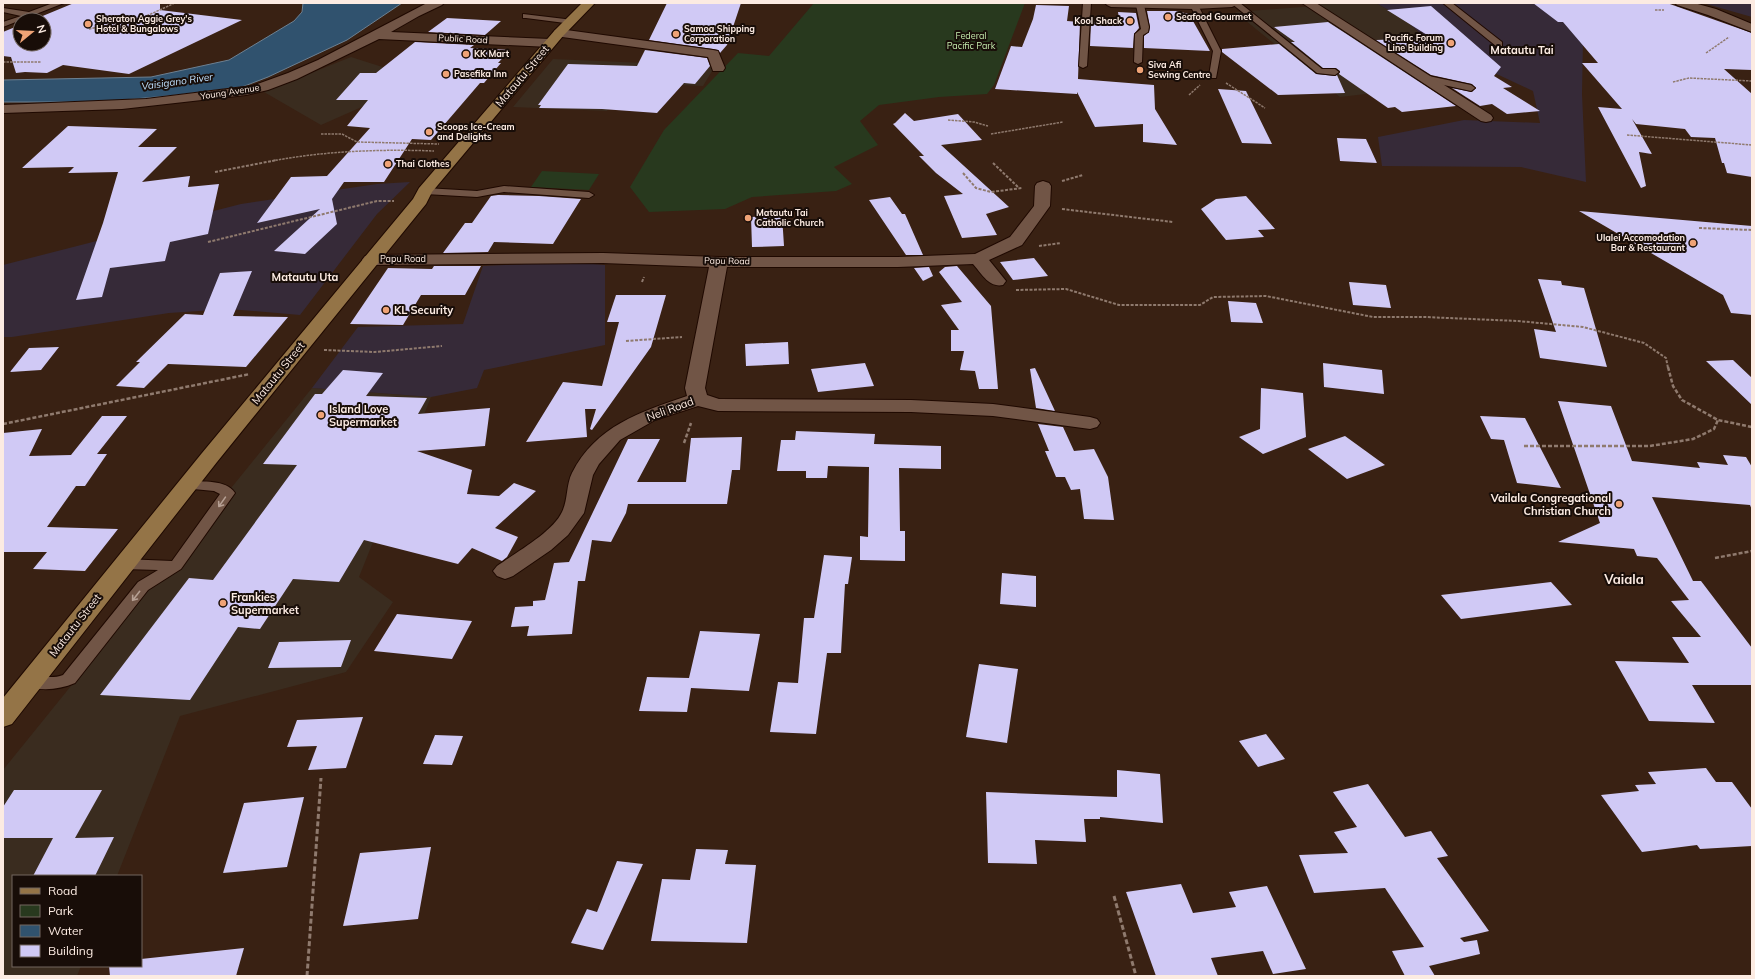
<svg xmlns="http://www.w3.org/2000/svg" width="1755" height="979" font-family="Mulish,sans-serif">
  <style>
    .commercial { fill: #3a2c1f }
    .industrial { fill: #362a38 }
    .green { fill: #28391e }
    .water { fill: #30526e; stroke: #6d8091 }
    .building { fill: #d0c9f5 }
    .lines { fill: none; stroke-linecap: round; stroke-linejoin: round }
    .lane-casing { stroke: #1f0900; stroke-width: 2 }
    .street-casing { stroke: #1f0900; stroke-width: 2 }
    .secondary-casing { stroke: #1f0900; stroke-width: 2 }
    .primary-casing { stroke: #1f0900; stroke-width: 2 }
    .path-far3 { stroke: #8f7a6e; stroke-width: 1.5; stroke-dasharray: 2.5 1; stroke-linecap: butt }
    .path-far2 { stroke: #8f7a6e; stroke-width: 2; stroke-dasharray: 3 1.5; stroke-linecap: butt }
    .path-far1 { stroke: #8f7a6e; stroke-width: 2.5; stroke-dasharray: 4 2; stroke-linecap: butt }
    .path { stroke: #8f7a6e; stroke-width: 3; stroke-dasharray: 5 2.5; stroke-linecap: butt }
    .lane { fill: #715546; fill-rule: evenodd }
    .street { fill: #715546; fill-rule: evenodd }
    .secondary { fill: #715546; fill-rule: evenodd }
    .primary { fill: #947447; fill-rule: evenodd }
    .oneway { stroke: #b6a094 }
    .poi-dot { fill: #efa376; stroke: #180d08; stroke-width: 1.5 }
    .labels { text-anchor: middle; stroke-width: 4; stroke-linejoin: round; paint-order: stroke }
    .far-poi-label { font-size: 9px; font-weight: bold; fill: #fcebe2; stroke: #180d08; text-anchor: start }
    .far-park-label { font-size: 9px; fill: #c6edaf; stroke: #180d08 }
    .far-street-label { font-size: 9px; fill: #fcebe2; stroke: #180d08 }
    .far-water-label { font-size: 10px; font-style: italic; fill: #bee0fe; stroke: #180d08 }
    .far-quarter-label { font-size: 11px; font-weight: bold; fill: #fcebe2; stroke: #180d08 }
    .street-label { font-size: 11px; fill: #fcebe2; stroke: #180d08 }
    .poi-label { font-size: 11px; font-weight: bold; fill: #fcebe2; stroke: #180d08; text-anchor: start }
    .quarter-label { font-size: 13px; font-weight: bold; fill: #fcebe2; stroke: #180d08 }
  </style>
  <rect width="100%" height="100%" fill="#392113"/>
  <!-- commercial -->
  <path class="commercial" d="M1311,3H1376L1403,18L1446,58L1448,64L1405,68L1434,86L1340,97L1235,12L1315,6Z
    M351,57L395,71L382,98L321,125L264,92Z
    M553,59L715,66L703,86L626,83L607,111L513,107Z
    M312,388L431,397L359,577L393,602L346,672L180,716L117,876H13V966H81L77,976H3V770Z"/>
  <!-- industrial -->
  <path class="industrial" d="M1376,3H1598L1583,40L1582,94L1586,182L1521,167L1382,166L1378,137L1464,120L1540,123L1533,91L1471,62L1444,55L1403,18Z
    M1703,3H1752V17Z
    M410,182L377,214L300,315L229,309L169,313L12,337H3V265L241,204L377,184Z
    M571,262L605,265V345L484,370L477,388L431,397L312,388L358,327L463,324L483,266Z"/>
  <!-- green -->
  <path class="green" d="M814,3H1025L994,85L987,94L939,97L879,105L860,121L878,145L834,167L852,184L836,191L752,197L725,209L649,212L630,187L664,130L738,53L769,56Z
    M542,171L599,174L589,190L531,187Z"/>
  <!-- water -->
  <path class="water" d="M303,3H402L347,40L268,77L242,87L178,95L101,102H3V80L151,77L229,60L294,21L302,12Z"/>
  <!-- building -->
  <path class="building" d="M74,3H160V10L242,20L129,74L63,65L47,73L25,72L16,73L11,57L3,56V32L20,25V44H44V20H33Z
    M667,3H741L727,45L720,53L718,50L713,49L649,40Z
    M1533,3H1667L1752,33V70L1724,69L1752,94V177L1727,173L1724,163H1722L1715,138L1691,137L1685,129L1636,124L1632,119L1652,154L1639,152L1646,186L1641,188L1598,107L1622,109L1582,63H1598L1563,22H1558Z
    M1036,5L1069,6L1067,21L1080,22L1078,79L1154,85L1155,109L1177,145L1143,142V124L1095,127L1077,92V94L995,89L1011,46L1022,47L1033,19Z
    M1431,6L1501,67L1494,76L1512,87L1503,88L1540,111L1507,114L1492,104L1480,106L1452,88L1472,92L1476,88L1472,84L1431,75L1376,40L1432,38L1387,10Z
    M1147,11H1176L1189,14L1210,51L1144,48V36L1149,32L1150,27Z
    M1118,12L1136,13L1139,28L1134,34L1133,48L1090,46L1091,22L1120,24Z
    M447,18L501,21L485,35L428,32Z
    M1328,22L1345,33L1456,106L1402,112L1395,107L1388,108L1339,74L1340,71L1336,68H1323L1291,42H1295L1274,27Z
    M415,42L474,45L470,48L510,50L498,63H501L484,83H480L431,140L412,139L384,182H344L332,199L337,224L305,254L274,251L320,209L257,223L291,177L327,176L370,128L347,126L368,100H336L360,73H376Z
    M1279,44L1316,74L1335,76L1337,75L1345,93L1278,95L1222,52V49Z
    M645,50L707,58L710,66L695,84L684,83L657,113L602,109L539,108L541,105H538L568,64L637,66Z
    M1218,89L1246,91L1272,144L1242,143Z
    M905,113L914,121L958,114L982,140L941,145L1009,207L986,214L997,235L962,238L944,196L963,194L936,173L919,156H924L893,124L895,123Z
    M68,126L157,129L138,147H177L142,182L190,176L188,187L219,184L208,234L170,242L165,261L110,268L102,297L76,300L103,223L118,172L68,173L74,167L22,168Z
    M1337,138L1366,139L1377,163L1340,161Z
    M498,195L539,196L581,199L553,244L494,242L488,252L443,253L465,223H472L491,196Z
    M1246,196L1275,229L1258,230L1264,237L1226,240L1201,209L1216,199Z
    M890,197L902,214H905L923,255H906L869,200Z
    M1579,211L1752,226V315L1731,313L1723,295Z
    M782,215L784,246L752,247L751,217Z
    M1034,258L1048,276L1013,280L1000,262Z
    M434,266H481L465,295H421L403,325L350,324L388,268L432,269Z
    M957,266L991,306L998,389H979L975,371L960,370L964,351H951V330H959L941,305L962,302L939,272L945,267Z
    M929,267L933,276L923,281L914,268Z
    M252,271L233,316L288,317L246,367L168,364L144,388L116,386L140,362H136L185,314L203,315L220,273Z
    M1538,279L1561,281L1562,285L1584,288L1607,367L1540,358L1534,329L1556,332Z
    M1349,282L1386,285L1391,308L1353,305Z
    M616,295H666L651,347L592,430L590,429L596,409H585L587,437L526,442L563,382L602,386L619,322H607Z
    M1228,301L1256,303L1263,323L1231,322Z
    M788,342L789,364L746,366L745,344Z
    M59,347L41,370L10,372L29,348Z
    M1733,360L1752,378V405L1706,361Z
    M865,363L874,386L818,392L811,369Z
    M1323,363L1382,370L1384,394L1324,387Z
    M1035,368L1055,411L1036,408L1030,369Z
    M343,370L383,373L366,396L427,398L418,414L490,408L485,446L417,451L472,470L467,494L499,496L514,483L536,491L495,528L518,537L507,557L502,561L472,548L458,564L364,540L339,582L293,579L260,629L238,627L190,700L100,695L189,578L213,580L297,465L263,464L315,394H322Z
    M1261,388L1303,393L1306,437L1263,454L1239,437L1260,429Z
    M1558,401L1611,406L1632,461L1700,468L1697,462L1728,465L1723,455L1746,457L1752,467V510L1750,505L1652,497L1693,581H1701L1752,648V685H1692L1715,723L1649,721L1615,661L1689,663L1672,637H1701L1671,601L1689,600L1657,558L1637,556L1634,549L1558,542L1600,523Z
    M102,416H127L97,454H107L85,486H76L47,527L118,529L85,571L33,569L47,552H3V433L42,429L29,456L71,455Z
    M1480,416L1525,418L1561,488L1517,483L1504,440L1491,439Z
    M1038,424L1063,427L1074,451L1094,449L1108,477L1114,520L1084,519L1080,489L1071,490L1065,477H1056L1045,451H1049Z
    M796,431L875,434L874,444L941,446V469L899,468L900,531H905V561L860,560V536L868,537L869,467L828,466L827,478H806V471H777L781,440H795Z
    M1345,436L1385,465L1347,479L1308,449Z
    M742,437L740,470H732L727,504H628L626,513L611,542L592,540L585,581H578L572,634L527,636L529,626L511,627L515,607L533,606V601L545,600L554,563L569,562L628,439H660L637,482H686L691,438Z
    M824,555L852,557L848,584H845L841,653H827L816,734L770,732L778,682L798,683L804,618H814Z
    M1002,573L1036,576V607L1000,604Z
    M1551,582L1572,605L1461,619L1441,595Z
    M397,614L472,621L452,659L374,651Z
    M700,631L760,634L749,691L691,688L687,712L639,711L647,677L689,678Z
    M351,640L341,667L268,668L279,642Z
    M979,664L1018,669L1007,743L966,737Z
    M363,717L346,768L308,770L317,746L287,747L297,720Z
    M1266,734L1285,759L1258,767L1239,741Z
    M435,735L463,736L452,765L423,764Z
    M1706,768L1716,782H1732L1752,809V846L1700,849L1697,845L1642,852L1601,795L1639,791L1635,785L1656,784L1648,772Z
    M1117,770L1160,774L1163,823L1100,817V819H1084L1086,842L1035,840L1037,864L988,863L986,792L1117,797Z
    M1368,784L1405,837L1431,831L1448,856L1437,858L1489,931L1460,938L1464,942L1477,940L1480,954L1429,966L1435,976H1405L1392,951L1424,947L1385,888L1314,893L1299,855L1348,853L1334,832L1357,827L1333,792Z
    M14,790H102L75,838L114,837L95,876H33L53,838H3V807Z
    M304,797L287,867L223,873L244,803Z
    M431,847L418,919L343,926L360,853Z
    M696,849L728,850L725,864L756,865L747,943L651,941L662,879L690,880Z
    M617,861L643,864L603,950L571,943L587,909L597,912Z
    M1181,884L1193,913L1236,907L1229,892L1267,886L1306,969L1273,974L1263,951L1211,958L1218,976H1156L1126,892Z
    M244,948L236,976H110L109,966H141V959Z"/>
  <g class="lines">
    <!-- lane casing -->
    <g class="lane-casing">
      <path id="lane" d="M53,3H64L3,27V22L21,16L3,12V8L29,12Z
        M1083,3H1091L1087,66L1083,68L1079,66Z
        M1137,3H1143L1144,5L1149,27L1148,32L1143,35L1142,62L1138,64L1134,62L1135,34L1141,29L1136,5Z
        M1191,3H1197L1221,51L1216,78H1210L1209,76L1213,51L1190,5Z
        M1231,3H1240L1322,69H1335L1339,72L1335,75L1317,73Z
        M1443,3H1452L1502,42V46H1496Z
        M523,14L565,19L569,21L565,23L526,18H523Z
        M1424,75L1471,85L1475,88L1471,91L1421,80L1420,78L1421,76Z
        M504,186L589,192L594,195L589,198L504,192L477,197L425,194L420,191L425,188L477,191Z
        M188,481C202,482 226,479 235,493L181,569L148,590L75,683C59,690 41,691 24,686L22,682L24,678C37,674 51,680 63,675L138,582L158,570L124,569L119,567L116,564L119,561L124,559L172,561L220,494L214,491L183,488L181,485L183,482Z"/>
    </g>
    <!-- street casing -->
    <g class="street-casing">
      <path id="street" d="M427,3H444L442,5L419,16L391,32L550,39L554,40L556,43L554,46L550,47L379,39L297,79L268,90L246,95L122,109L3,113V105L146,99L252,86L288,73L318,60Z
        M1302,3H1316L1491,115L1493,118L1491,121L1486,122L1481,121Z
        M559,29L713,50L718,51L725,68L723,71H713L708,57L555,36L553,33L555,30Z
        M1043,181L1049,183L1051,186L1050,206L1022,245L989,260L1006,281L1003,285C989,288 982,274 973,264L898,267H727L705,388L707,395L719,399L911,400L993,404L1090,417L1097,419L1100,423L1097,427L1090,429L993,416L911,412L718,411L698,406L655,420L620,440L599,464L593,475L584,513L568,535L551,550L513,576L505,579L497,576L493,571L497,566C515,553 553,532 562,512C568,500 566,485 572,473C596,426 640,412 687,396L685,388L709,267L603,263L371,265L365,264L362,260L365,256L371,255L603,253L719,257H898L975,254L1010,237L1034,206L1035,186L1037,183Z"/>
    </g>
    <!-- secondary casing -->
    <g class="secondary-casing">
      <path id="secondary" d="M1105,3H1238L1236,5L1232,7L1194,9L1111,7L1107,5Z
        M1675,3H1694L1716,9L1752,24V32L1708,15L1677,5Z"/>
    </g>
    <!-- primary casing -->
    <g class="primary-casing">
      <path id="primary" d="M582,3H595L563,36L432,192L426,204L217,462L12,724L3,727V698L202,453L413,199L419,188L555,30Z"/>
    </g>
    <!-- path-far3 -->
    <path class="path-far3" d="M1655,10H1664
      M89,29L142,18L175,3
      M1706,53L1729,37
      M3,62H41
      M1673,82L1689,78L1752,81
      M1226,83L1265,108
      M1189,95L1200,85
      M948,120L974,122L988,126
      M321,134H342L357,142L439,144
      M991,134L1063,122
      M1627,135L1752,145
      M272,161C324,151 381,149 434,151"/>
    <!-- path-far2 -->
    <path class="path-far2" d="M993,163L1019,188
      M215,172L277,160
      M963,173L976,188L991,192L1022,188
      M1062,181L1083,175
      M1062,209L1173,222
      M1699,228L1752,230
      M208,242L377,201H394
      M1039,246L1061,243
      M642,282L644,277
      M1016,290L1066,289L1119,305H1200L1213,297L1266,296L1373,317H1425L1518,321L1583,327L1644,343L1666,358L1668,368
      M626,341L682,337
      M324,350L375,352L442,346"/>
    <!-- path-far1 -->
    <path class="path-far1" d="M1668,367L1673,386L1682,400L1718,420L1752,427
      M3,424L250,374
      M684,443L691,423
      M1524,446H1650L1693,439L1714,429L1718,420
      M1715,558L1752,551"/>
    <!-- path -->
    <path class="path" d="M1114,896L1136,976
      M307,976L321,778"/>
    <!-- lane -->
    <use href="#lane" class="lane"/>
    <!-- street -->
    <use href="#street" class="street"/>
    <!-- secondary -->
    <use href="#secondary" class="secondary"/>
    <!-- primary -->
    <use href="#primary" class="primary"/>
  </g>
  <!-- one-way arrows -->
  <defs><path id="oneway-shaft" d="M-6 0H5M1.5-3L5.5 0L1.5 3" fill="none" stroke-width="1.6" stroke-linecap="round" stroke-linejoin="round"/></defs>
  <g class="oneway">
    <use href="#oneway-shaft" transform="translate(222 502) rotate(125)"/>
    <use href="#oneway-shaft" transform="translate(136 596) rotate(128)"/>
  </g>
  <!-- markers -->
  <g class="poi-dot">
    <circle cx="1168" cy="17" r="4"/>
    <circle cx="1130" cy="21" r="4"/>
    <circle cx="88" cy="24" r="4"/>
    <circle cx="676" cy="34" r="4"/>
    <circle cx="1451" cy="43" r="4"/>
    <circle cx="466" cy="54" r="4"/>
    <circle cx="1140" cy="70" r="4"/>
    <circle cx="446" cy="74" r="4"/>
    <circle cx="429" cy="132" r="4"/>
    <circle cx="388" cy="164" r="4"/>
    <circle cx="748" cy="218" r="4"/>
    <circle cx="1693" cy="243" r="4"/>
    <circle cx="386" cy="310" r="4"/>
    <circle cx="321" cy="415" r="4"/>
    <circle cx="1619" cy="504" r="4"/>
    <circle cx="223" cy="603" r="4"/>
  </g>
  <g class="labels">
    <!-- far-poi labels -->
    <g class="far-poi-label">
      <text x="1176" y="20">Seafood Gourmet</text>
      <text x="96" y="22">Sheraton Aggie Grey's<tspan x="96" dy="10">Hotel &amp; Bungalows</tspan></text>
      <text x="1122" y="24" text-anchor="end">Kool Shack</text>
      <text x="684" y="32">Samoa Shipping<tspan x="684" dy="10">Corporation</tspan></text>
      <text x="1443" y="41" text-anchor="end">Pacific Forum<tspan x="1443" dy="10">Line Building</tspan></text>
      <text x="474" y="57">KK Mart</text>
      <text x="1148" y="68">Siva Afi<tspan x="1148" dy="10">Sewing Centre</tspan></text>
      <text x="454" y="77">Pasefika Inn</text>
      <text x="437" y="130">Scoops Ice-Cream<tspan x="437" dy="10">and Delights</tspan></text>
      <text x="396" y="167">Thai Clothes</text>
      <text x="756" y="216">Matautu Tai<tspan x="756" dy="10">Catholic Church</tspan></text>
      <text x="1685" y="241" text-anchor="end">Ulalei Accomodation<tspan x="1685" dy="10">Bar &amp; Restaurant</tspan></text>
    </g>
    <!-- far-park labels -->
    <g class="far-park-label">
      <text x="971" y="39">Federal<tspan x="971" dy="10">Pacific Park</tspan></text>
    </g>
    <!-- far-street labels -->
    <g class="far-street-label">
      <text transform="translate(463 39) rotate(3)" y="3">Public Road</text>
      <text transform="translate(230 92) rotate(-9)" y="3">Young Avenue</text>
      <text x="403" y="262">Papu Road</text>
      <text transform="translate(727 261) rotate(1)" y="3">Papu Road</text>
    </g>
    <!-- far-water labels -->
    <g class="far-water-label">
      <text transform="translate(177 81) rotate(-8)" y="4">Vaisigano River</text>
    </g>
    <!-- far-quarter labels -->
    <g class="far-quarter-label">
      <text x="1522" y="54">Matautu Tai</text>
      <text x="305" y="281">Matautu Uta</text>
    </g>
    <!-- street labels -->
    <g class="street-label">
      <text transform="translate(522 76) rotate(-50)" y="4">Matautu Street</text>
      <text transform="translate(278 373) rotate(-51)" y="4">Matautu Street</text>
      <text transform="translate(670 409) rotate(-20)" y="4">Neli Road</text>
      <text transform="translate(75 625) rotate(-52)" y="4">Matautu Street</text>
    </g>
    <!-- poi labels -->
    <g class="poi-label">
      <text x="394" y="314">KL Security</text>
      <text x="329" y="413">Island Love<tspan x="329" dy="13">Supermarket</tspan></text>
      <text x="1611" y="502" text-anchor="end">Vailala Congregational<tspan x="1611" dy="13">Christian Church</tspan></text>
      <text x="231" y="601">Frankies<tspan x="231" dy="13">Supermarket</tspan></text>
    </g>
    <!-- quarter labels -->
    <g class="quarter-label">
      <text x="1624" y="584">Vaiala</text>
    </g>
  </g>
  <!-- border -->
  <rect width="1755" height="979" fill="none" stroke="#fcebe2" stroke-width="8"/>
  <!-- legend -->
  <rect x="12" y="875" width="130" height="92" fill="#180d08" stroke="#73665f"/>
  <rect x="20" y="888" width="20" height="6" fill="#947447" stroke="#73665f"/>
  <text x="48" y="895" font-size="12" fill="#fcebe2">Road</text>
  <rect x="20" y="905" width="20" height="12" fill="#28391e" stroke="#73665f"/>
  <text x="48" y="915" font-size="12" fill="#fcebe2">Park</text>
  <rect x="20" y="925" width="20" height="12" fill="#30526e" stroke="#73665f"/>
  <text x="48" y="935" font-size="12" fill="#fcebe2">Water</text>
  <rect x="20" y="945" width="20" height="12" fill="#d0c9f5" stroke="#73665f"/>
  <text x="48" y="955" font-size="12" fill="#fcebe2">Building</text>
  <!-- north arrow -->
  <g transform="translate(32 32) rotate(72)"><circle r="19" fill="#180d08" stroke="#73665f"/>
  <path d="M0-3L7 15L0 10L-7 15Z" fill="#efa376"/>
  <text y="-6" font-size="11" font-weight="bold" text-anchor="middle" fill="#fcebe2">N</text>
  </g>
</svg>
